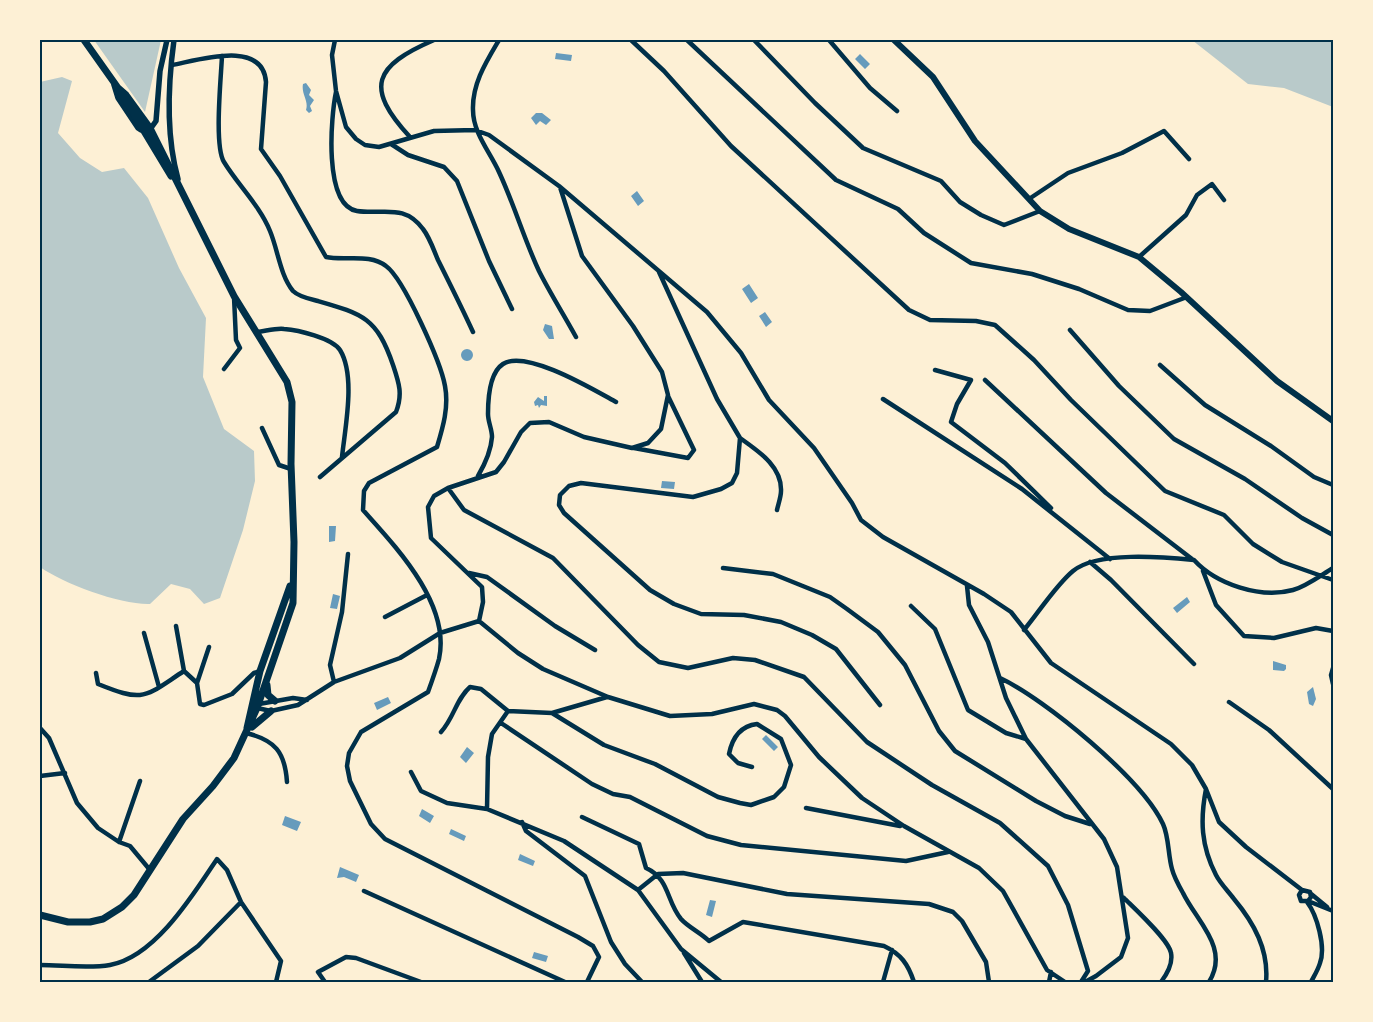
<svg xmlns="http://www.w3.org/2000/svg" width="1373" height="1022" font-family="'Crimson Pro',serif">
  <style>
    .green { fill: #b9caca }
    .water { fill: #669bbc }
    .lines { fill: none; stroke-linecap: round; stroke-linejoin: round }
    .minor { stroke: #003049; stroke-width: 4.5 }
    .tertiary { stroke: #003049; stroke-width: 5.5 }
    .secondary { stroke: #003049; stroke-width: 6 }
    .primary { stroke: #003049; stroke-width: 7 }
    .neatline { fill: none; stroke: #003049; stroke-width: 2 }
  </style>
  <rect width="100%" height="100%" fill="#fdf0d5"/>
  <!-- green -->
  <path class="green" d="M94,40H161L145,112Z
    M1192,40H1333V107L1284,88L1248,84Z
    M62,77L72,81L58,133L80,158L102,172L124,168L148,198L179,268L206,318L203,377L224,429L254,451L255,481L243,530L220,598L204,604L190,589L171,584L150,604C121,605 64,584 40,567V82Z"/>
  <!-- water -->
  <path class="water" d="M556,53L572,55L571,61L555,59Z
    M860,54L870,64L865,69L855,59Z
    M306,83L311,90L309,95L314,100L310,106L312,111L309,113L306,110C309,101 301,94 303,84Z
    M536,113H542L551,120L546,125L540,121L536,125L531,118Z
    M637,191L644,201L638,206L631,196Z
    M749,284L758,298L751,303L742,289Z
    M765,312L772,322L766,327L759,316Z
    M545,324L552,326L554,339H549L543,330Z
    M461 355a6 6 0 1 1 12 0a6 6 0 1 1-12 0Z
    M544,396H547V406L541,405L539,408L538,405L535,406L534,402L538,397L544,401Z
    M662,481L675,482L674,489L661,488Z
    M329,526H336L335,541L329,542Z
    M333,594L340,596L337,609L330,608Z
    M1187,597L1190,602L1177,613L1173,608Z
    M1273,661L1286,665V669L1284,671L1273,670Z
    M1313,687L1316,699L1313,706L1309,704L1307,692Z
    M388,697L391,703L377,710L374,703Z
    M766,735L778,747L774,751L762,739Z
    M467,747L474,753L466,763L460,757Z
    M422,809L434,816L430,823L419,816Z
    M285,816L301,822L297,831L282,825Z
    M451,829L466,836L464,841L449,834Z
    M520,854L535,861L533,866L518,860Z
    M340,867L359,875L356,882L344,877L337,878Z
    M710,900L716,901L712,917L706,915Z
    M534,952L548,956L546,962L532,958Z"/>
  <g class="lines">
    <!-- minor -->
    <path class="minor" d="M335,40L332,55L336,91L346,127L356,139L365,145L379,147L434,131L475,130L489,135L559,186L707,312L741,353L769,400L814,448L852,503L861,520L883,537L984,594L1011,612L1051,663L1171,744L1192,765L1206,789L1219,822L1246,847L1302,890
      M499,40C486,62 472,84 473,110C473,133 490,152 499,172C514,204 524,239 539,271C550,293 564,315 576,337
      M631,40L664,71L731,146L909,310L930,320L976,321L995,325L1034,360L1071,400L1165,491L1224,515L1253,544L1282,562L1333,580
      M687,40L836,180L898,209L924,233L971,263L1032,274L1079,289L1128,310L1150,311L1187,297
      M754,40L815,103L863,148L941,181L960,202L981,215L1004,225L1040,211
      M829,40L870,88L897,111
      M222,56C221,78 214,146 224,162C238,185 260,206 270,231C278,250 280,275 293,291C299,297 310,299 318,301C363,314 377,318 393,365C399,383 403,394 396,412L320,477
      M172,65C199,60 263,39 266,82L261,149L280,176L326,257C345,261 370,253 386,266C404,279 441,363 445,386C449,407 443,427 437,447L369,483L364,491L363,510C396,547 451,604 439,659C436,670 432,681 428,692L361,732L349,753L347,766L350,781L371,824L385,839L578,937L593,946L599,957L587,982
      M336,92C331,116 323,205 357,211C383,215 404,203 423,229C430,238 434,251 438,260C450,284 462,308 473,332
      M410,137C364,87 374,66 434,40
      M391,144L408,155L444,167L457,181L489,261L512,309
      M1029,199L1068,173L1122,153L1164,131L1189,159
      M1139,257L1186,215L1197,195L1212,184L1224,200
      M659,272L717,399L740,438L737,473L732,483L721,489L693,497L581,483L569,486L560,495L559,505L564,513L650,590L674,604L701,614L744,615L781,622L812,635L836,649L880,705
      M1070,330L1119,386L1174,439L1245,479L1302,518L1333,535
      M257,332C266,331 276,328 284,329C298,330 332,338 340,350C356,376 345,428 342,457
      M1160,365L1205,405L1271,446L1314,477L1333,485
      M224,369L240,348L236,340L234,297
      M935,370L971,380L957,404L951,422L1005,463L1051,508
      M985,380L1106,493L1192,559
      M883,399L1022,489L1110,559
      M262,428L279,465L291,469
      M740,438C758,451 782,466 781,491C781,497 778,505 777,510
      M634,448L688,458L694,450L668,396
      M478,476C485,464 491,451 492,437C492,429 488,422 488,414C488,400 489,373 503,364C526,349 594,390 616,402
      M448,488L464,510L553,558L638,645L659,662L688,668L733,658L755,660L804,677L867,742L932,785L1000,823L1048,866L1068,905L1088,971L1081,982
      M1090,562L1111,580L1194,664
      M723,568L773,574L830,597L847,609L878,632L905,665L939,731L955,751L1036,801L1065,816L1090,824
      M1203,571L1216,605L1244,636L1274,638L1316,628L1333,631
      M469,573L487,577L555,626L595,650
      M967,586L969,605L988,642L1006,698L1026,739L1104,839L1117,867L1128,938L1121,957L1096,976L1085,982
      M911,606L935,629L968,710L1006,733L1026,739
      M385,617L427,595
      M479,621L483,602L482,587L431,538L428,507L434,496L448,488L496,472L504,462L521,432L530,423L549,422L584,437L632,448L648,443L661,429L668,395L662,372L633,326L582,256L560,187
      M176,626L184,671
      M1024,630C1039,612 1056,585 1073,571C1097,551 1163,557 1194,560C1216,584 1260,599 1293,590C1307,586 1321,575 1333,568
      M144,633L159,687
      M1333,668L1331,675L1333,684
      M96,673L98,684C145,703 144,697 184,671L197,683L200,704L204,705L232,694L254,673L260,671
      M1000,678C1045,699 1142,779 1163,824C1169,837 1168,855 1172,869C1174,877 1179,886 1183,893C1197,922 1230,948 1209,982
      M334,682L330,665L342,612L348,554
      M197,683L209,647
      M607,697L552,713L508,711L492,734L488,757L487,809L564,841L638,890L681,949L721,982
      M1229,702L1269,730L1333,789
      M259,704L293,698L307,700
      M257,708L271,711L298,705L334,682L400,658L440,633L479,621L518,653L543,669L608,697L670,716L712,714L754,704L777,710L785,716L819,757L862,798L904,826L979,868L1003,891L1047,970L1065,982
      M552,713L604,745L655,764L718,797L740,803L751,805L774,797L784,787L791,765L781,739L757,724C740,726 732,739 729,754L738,763L752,767
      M501,723L592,784L613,794L630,797L707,836L741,845L906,861L948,852
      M40,728L49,738L77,803L98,828L119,842L130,846L150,870
      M441,732C454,718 456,699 470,687L481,689L508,711
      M246,733C275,740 285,752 287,782
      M411,772L421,791L447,803L487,809
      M40,776L65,773
      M1206,789C1200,820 1201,846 1216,875C1220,883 1228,891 1234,899C1254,923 1269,950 1266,982
      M806,808L900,826
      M582,817L639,844L646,868C670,879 666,901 681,919C688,927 701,933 709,941L743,922L884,946C901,954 908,964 914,982
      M522,822L526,831L585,876L611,942L625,964L642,982
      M119,842L140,781
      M638,890L658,874L683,873L787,894L929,904L953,912L962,921L986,962L989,982
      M364,891L565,982
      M1310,893L1327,907
      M1124,898C1134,908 1169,940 1171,953C1173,963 1167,974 1161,982
      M1308,901L1311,897L1310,892L1302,890L1299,895L1301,901H1308L1333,911
      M1307,902C1317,915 1326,947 1320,963C1318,970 1314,976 1311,982
      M684,953L702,982
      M40,965C62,965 88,969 110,965C155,957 193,895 217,859L227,870L241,902L281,961L276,982
      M149,982L198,946L241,902
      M325,982L318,972L346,957L356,958L421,982
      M883,982L892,950
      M1049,982L1051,972"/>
    <!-- tertiary -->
    <path class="tertiary" d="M174,40C168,84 166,136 178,179
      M114,85L118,98L138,128L141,130L151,128L156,121L160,71L167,40"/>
    <!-- secondary -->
    <path class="secondary" d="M894,40L933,77L975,141L1040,211L1069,229L1139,257L1181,292L1277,381L1333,421"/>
    <!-- primary -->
    <path class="primary" d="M84,40L118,88L171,176
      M267,685L268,695L275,701
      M252,727L271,711
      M247,728L260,671L290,586
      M40,915L68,922H90L103,919L122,907L134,895L183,819L213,786L234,758L257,708L293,603L294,542L291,464L292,402L287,382L234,296L150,128L126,95L118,88"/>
  </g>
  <!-- border -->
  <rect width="1373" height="1022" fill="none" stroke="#fdf0d5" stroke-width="82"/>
  <rect x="41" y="41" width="1291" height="940" class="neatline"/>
</svg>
